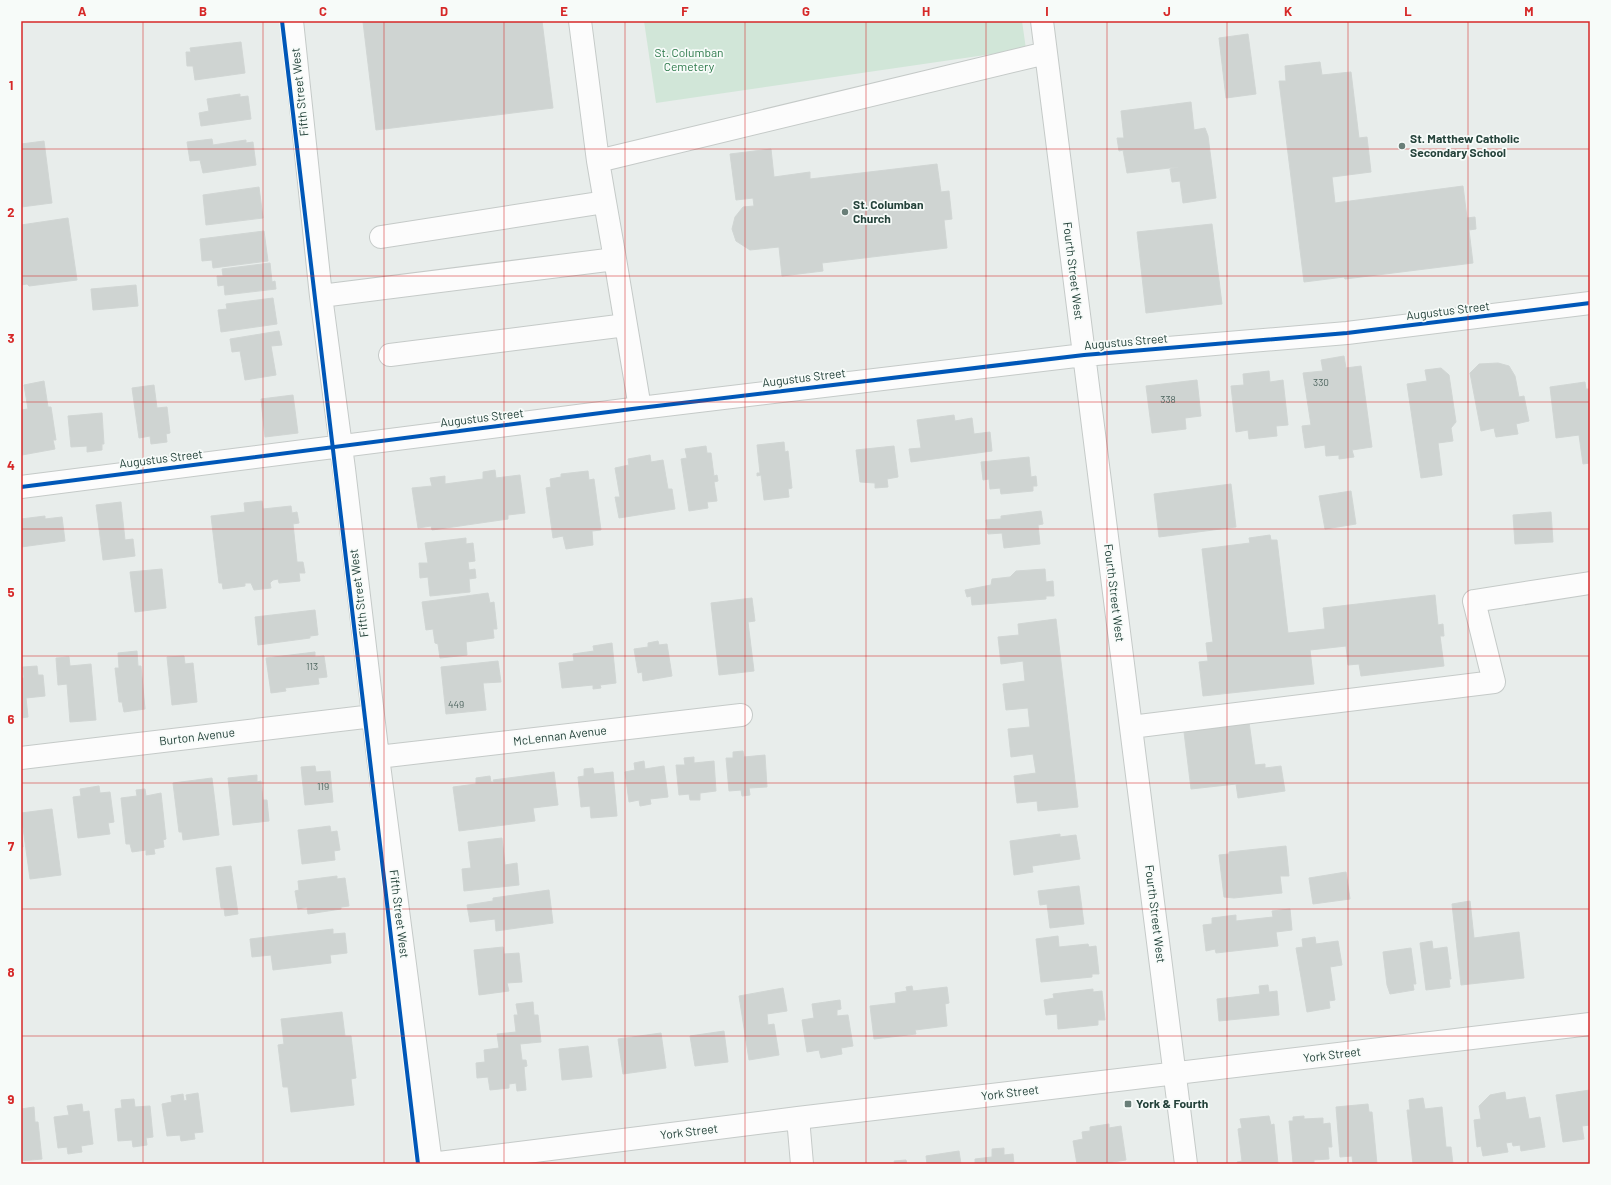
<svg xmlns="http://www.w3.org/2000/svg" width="1611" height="1185" font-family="Barlow,sans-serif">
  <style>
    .green { fill: #d1e6d8 }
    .building { fill: #cfd4d2; stroke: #d1d6d4 }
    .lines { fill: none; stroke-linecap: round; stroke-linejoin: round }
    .minor-casing { stroke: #c5cac8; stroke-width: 24 }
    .minor { stroke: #fcfcfc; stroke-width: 22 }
    .cycleway-casing { stroke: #f7fbf9; stroke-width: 6 }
    .cycleway { stroke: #0057b8; stroke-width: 4 }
    .grid { fill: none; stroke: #d62828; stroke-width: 1; stroke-opacity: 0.55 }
    .poi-dot { fill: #697e78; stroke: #f7fbf9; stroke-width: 1.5 }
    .labels { text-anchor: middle; stroke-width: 3.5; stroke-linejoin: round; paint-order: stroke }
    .number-label { font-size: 10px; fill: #506761 }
    .park-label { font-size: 12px; fill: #2d7a4b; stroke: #f7fbf9 }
    .street-label { font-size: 12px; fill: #24423a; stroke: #f7fbf9 }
    .poi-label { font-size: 12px; font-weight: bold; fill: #24423a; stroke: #f7fbf9; text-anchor: start }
    .neatline { fill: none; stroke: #d62828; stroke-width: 1.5 }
    .grid-label { font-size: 13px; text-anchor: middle; font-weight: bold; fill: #d62828 }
  </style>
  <rect width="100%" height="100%" fill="#e8edeb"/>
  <!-- green -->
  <path class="green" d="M644,21H1022L1026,49L656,103Z"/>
  <!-- building -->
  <path class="building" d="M542,21L553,108L376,130L363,22Z
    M1248,34L1256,94L1226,98L1219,38Z
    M241,42L245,73L195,80L193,66H187L186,52H191L190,48Z
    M1320,62L1322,75L1351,72L1359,138L1367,137L1371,172L1332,177L1335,203L1463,186L1467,218L1475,217L1476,229L1469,230L1473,263L1345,279L1344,277L1304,282L1279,81H1286L1285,66Z
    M240,94V97L248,96L251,119L201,126L199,113L209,111L207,99Z
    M1191,102L1194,130L1205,128L1208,136L1216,198L1183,203L1180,181L1172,182L1170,169L1178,167L1127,173L1123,150L1119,151L1117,138H1124L1121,111Z
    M212,139L213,145L246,140V143L253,142L256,165L203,173L200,160L190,161L187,142Z
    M44,141L52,203L21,207V144Z
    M771,149L774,177L810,172V179L937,164L941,192L949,191L952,219L944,220L947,248L822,263L823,271L782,276L779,247L750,250L736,241L732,229L735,217L743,207L754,206L753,198L736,200L730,154Z
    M259,187L263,218L206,225L203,195Z
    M68,218L77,280L29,286L27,284L21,285V225Z
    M1212,224L1222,304L1146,313L1137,232Z
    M264,231L268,261L213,268L212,260L202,261L200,239Z
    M270,263L272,282L275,281L276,289L225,295L224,285L218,286L217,276H223L222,269Z
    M136,285L138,306L93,310L91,289Z
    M273,298L277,324L221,332L218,310L227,309L226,304Z
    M279,331L282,345L271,346L276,375L245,380L240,351L232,352L230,339Z
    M1344,356L1346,368L1361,366L1372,447L1352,450L1354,457L1339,459V455L1326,456L1325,445L1305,448L1302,426L1311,425L1303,373L1323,371L1321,360Z
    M1498,363L1509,366L1515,376L1519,397L1524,396L1529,421L1516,424L1518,434L1496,437L1494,428L1481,431L1470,373L1479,364Z
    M1441,368L1449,375L1456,422L1451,428L1453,441L1438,443L1442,475L1421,478L1407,384L1427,381L1425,370Z
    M1269,371L1270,382L1283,380L1288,425L1276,426L1277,436L1249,439L1248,430L1236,432L1231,386L1244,385L1243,374Z
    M1197,380L1201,416L1185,418L1186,429L1152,433L1146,386Z
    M44,381L48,407H51L56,440H53L55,449L22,455L21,410L28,409L24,385Z
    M1585,382L1586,389H1590V463L1583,464L1579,435L1556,438L1550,387Z
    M154,385L157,408L167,407L170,433L166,434L167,442L151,444L150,436L139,438L132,388Z
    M293,395L298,433L265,437L261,399Z
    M102,413L104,444H102V450L87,452V446L71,447L68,416Z
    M954,415L955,421L972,418L974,434L990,432L992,451L911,462L909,449L921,448L917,420Z
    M784,442L785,452L788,451L792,488L788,489L789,497L764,500L761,475L757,476V473H760L757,445Z
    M706,446L707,453H711L714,476L717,475L718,481L714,482L717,501L707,502L708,508L689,511L681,459L687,458L685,449Z
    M894,446L898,477L887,479L888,487L875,488V483L860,482L856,450Z
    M650,455L651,462L663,460L668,489H672L675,509L619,518L615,497H620L615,468L629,465L628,459Z
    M1029,457L1031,477L1036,476L1037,486H1033V491L1001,494L1000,488L990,489L989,479L983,480L981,462Z
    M495,470L496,478L520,475L525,513L508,515V519L432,530L431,526L418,528L412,488L432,486L430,478L445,476V484L483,479V472Z
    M588,471L589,480L594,479L601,530L592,531L593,545L566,549L563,536L553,538L546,488L551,487L550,479L561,477V474Z
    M1231,484L1236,527L1159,537L1154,494Z
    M1351,491L1356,524L1325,529L1319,496Z
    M262,501L263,509L291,506L292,513L297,512L299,523L293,524L297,562H303L305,573H299L300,581L279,583L278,579L273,580L270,583L271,588L254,590L251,583H245V586L223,589L222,583H219L211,516L245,512L244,503Z
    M121,502L125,540L133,539L135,556L103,560L96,505Z
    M1041,511L1043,524L1038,525L1040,544L1004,548L1002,533L988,534L986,520L1001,519V516Z
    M1551,512L1553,542L1515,544L1513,515Z
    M45,516V519L62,517L65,541L21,547V519Z
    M1270,535L1271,540H1277L1288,633L1325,629L1323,608L1435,595L1438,625L1443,624L1444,636H1440L1444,666L1361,676L1359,664L1348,665L1346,646L1310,650L1314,684L1203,696L1199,662L1208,661L1206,643L1213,642L1202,549L1250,543L1249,538Z
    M466,538V544L473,543L475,561L468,562L469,570L475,569L476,578L469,579L470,592L430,596L428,577L420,578L419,563H428L425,543Z
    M162,569L166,608L135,612L130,572Z
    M1045,569L1046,582L1053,581L1054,596H1046V599L972,605L971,596L967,597L965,590L991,585L992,579L1010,577L1016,571Z
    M488,593L490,603L494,602L497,629H493L494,638L466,642L467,655L440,658L438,644L435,643L433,629L426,630L422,602Z
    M752,598L755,621L748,622L754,671L719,675L711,603Z
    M315,610L318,635L310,636V638L258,645L255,617Z
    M1056,619L1078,807L1038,811L1037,801L1017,803L1014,776L1036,773L1033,754L1011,757L1008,729L1030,727L1028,708L1006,710L1003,684L1025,681L1023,661L1001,664L998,637L1019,635L1018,624Z
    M658,641L659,645L667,644L672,676L643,681L642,672L638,673L634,649L648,647V643Z
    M612,643L616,683L600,685L601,688L593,689V685L562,688L559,663L574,661L573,654L594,651L593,646Z
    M137,651L138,666H141L145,709L124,712L122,702H119L115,668H119L118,653Z
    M315,652V657L324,656L327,677L318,678L319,684L285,688L286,691L271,693L266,658Z
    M184,656L185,664L193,663L197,702L172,705L167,657Z
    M69,657L70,666L91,664L96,720L70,722L67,684L58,685L56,658Z
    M498,661L501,682L483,683L486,710L446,714L441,667Z
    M37,666L38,675H43L45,696L26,698L28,717L21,718V678H24L23,667Z
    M1249,722L1255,765L1265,764V768L1281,766L1285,791L1238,798L1236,784L1191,789L1184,732L1196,731L1195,729Z
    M743,751L744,757L765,755L767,787L749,788L750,795L742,796L741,790L729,791L726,758H733V752Z
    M694,757V763L714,761L716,791L700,793V800H690L689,794L679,795L676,765H685L684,758Z
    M644,761L645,769L664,766L668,797L650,799L651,804L640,806L639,800L629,802L625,772L635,770L634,763Z
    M315,766L316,772L330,771L333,802L305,805L301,767Z
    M593,768L594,774L613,772L617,816L591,818L590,806L581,807L578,777L584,776V769Z
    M554,772L558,805L533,808L535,821L459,831L453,787L476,784V778L490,776L491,782H494L493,780Z
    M257,775V782L261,781L263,800H267L269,821L233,825L228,778Z
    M212,778L219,835L183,840L182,832H179L173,783Z
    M99,786L100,793L110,792L114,822L108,823L110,834L78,838L73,797L81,796L80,789Z
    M145,789L146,796L161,793L166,839L163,840L164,847L154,849L155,854L146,855V850L132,852L130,844H126L121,798L137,796L136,790Z
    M52,809L61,875L30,879L21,813Z
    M21,824L23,847H21Z
    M330,826L331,832L337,831L340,850L334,851L335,860L302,864L298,830Z
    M1060,834V837L1076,835L1080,859L1032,866L1033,872L1014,875L1010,841Z
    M502,838L505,865L517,863L519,885L464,891L462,869L471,868L468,842Z
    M1286,846L1289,876H1280L1282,893L1234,898L1224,897L1219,855L1229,854V852Z
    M231,866L238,914L225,916L224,908H221L216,868Z
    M1346,872L1350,899L1313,904L1309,878Z
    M337,876V879L345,878L349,906L341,907V909L308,914L307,907L298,909L295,891L299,890L298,881Z
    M1079,886L1084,924L1050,928L1047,904L1040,905L1038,891Z
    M549,890L553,923L496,931L495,919L470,922L467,905L493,901V898Z
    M1470,901L1474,938L1519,932L1524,978L1461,985L1452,904Z
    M1290,909L1292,930L1276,932L1278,946L1216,953L1215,949L1206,951L1203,925L1212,924V918L1236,915V921L1273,917L1272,911Z
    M333,929V934L345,933L347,953L330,955L331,963L273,970L271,955L252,957L250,939Z
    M1058,936L1059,947L1088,944L1089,947L1096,946L1099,974H1092V977L1041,982L1036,939Z
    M1315,937L1316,944L1338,941L1342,965L1330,967L1335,1000L1329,1001L1330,1008L1307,1012L1296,948L1303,947L1302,939Z
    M1432,941L1433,949L1447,947L1451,979H1449L1450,987L1426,990L1420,943Z
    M503,947L504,954L519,953L522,982L507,983L509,991L479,995L474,950Z
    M1411,948L1416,984H1413L1414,990L1390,994L1387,985L1383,952Z
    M1268,985L1269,992L1277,991L1279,1015L1219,1021L1217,999L1260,994L1259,986Z
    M912,986L913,991L947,987L949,1003L945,1004L947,1026L915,1030L916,1034L874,1039L870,1006L896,1003L895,993L907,991L906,987Z
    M783,988L787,1011L767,1014L768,1025L774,1024L779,1055L749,1060L739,996Z
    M1093,989V992L1102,991L1105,1020H1098V1025L1058,1029L1057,1014L1046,1015L1044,1000L1054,998L1053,994Z
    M840,1000L841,1009L837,1010V1016L848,1015L853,1046L841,1048L842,1054L821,1058L819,1050L807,1052L802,1020L814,1018L812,1004Z
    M533,1002L534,1015H538L541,1042L520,1044L522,1060H526L527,1066L524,1067L526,1090L517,1091L516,1083L509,1084V1088L490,1090L488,1077L477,1078L476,1063L485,1062L484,1050L499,1048L497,1034L516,1032L514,1015H518L516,1004Z
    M342,1012L345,1036H351L356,1078L351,1079L354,1105L291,1112L288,1087H283L278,1045L284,1044L281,1019Z
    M724,1031L728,1062L695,1066L690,1036Z
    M661,1033L666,1068L623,1074L618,1039Z
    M588,1046L592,1077L562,1080L559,1049Z
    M1590,1090V1125L1582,1126L1584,1139L1563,1142L1556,1095Z
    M1505,1092L1506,1100L1525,1097L1529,1119L1540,1117L1545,1147L1521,1151L1520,1145L1513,1146L1512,1142L1506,1143L1508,1152L1483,1156L1481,1146L1477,1147L1474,1120L1481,1119L1479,1106L1490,1095Z
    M198,1093L203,1132L194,1133L195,1139L181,1141L180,1135L167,1136L162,1104L172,1102L171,1096L183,1094L184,1101L187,1100L186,1095Z
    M1423,1098L1425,1109L1442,1107L1446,1147H1451L1453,1164H1413L1407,1110H1410L1409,1100Z
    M134,1099L135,1107L150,1106L153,1137L146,1138L147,1145L133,1147L132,1140L118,1141L115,1109L122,1108L121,1100Z
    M82,1104L83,1112L89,1111L93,1144L81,1146L82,1152L68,1154L67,1147L58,1148L54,1117L69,1115L67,1106Z
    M1368,1104L1369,1112H1372L1377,1164H1353L1352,1156L1340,1157L1336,1107Z
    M34,1107L35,1122H38L42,1159L21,1161V1109Z
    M1269,1116L1271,1125L1274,1124L1278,1164H1237V1162L1242,1161L1238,1129L1242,1128L1240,1119Z
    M1304,1116V1119L1323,1118V1124L1330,1123L1332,1147H1328L1329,1159L1314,1160V1164L1293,1163L1289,1121H1293V1117Z
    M1109,1124V1128L1121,1126L1126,1160L1100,1164H1077L1073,1141L1083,1139L1082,1132L1090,1131V1127Z
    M1004,1148V1155L1013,1154L1014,1164H975V1159L992,1157V1149Z
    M959,1151L961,1164H927L926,1156Z
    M906,1160L907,1164H895L894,1161Z"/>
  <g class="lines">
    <!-- minor casing -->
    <g class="minor-casing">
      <path id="minor" d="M292,21L321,296L344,469L378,757L431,1164
        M580,21L598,161L605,202
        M1042,21L1186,1164
        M598,161L1046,53
        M381,237L605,202L615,259
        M321,296L615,259L626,325L390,355
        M626,325L640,408
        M21,487L640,408L1084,355L1347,333L1590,303
        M1131,727L1494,682L1474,601L1590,583
        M378,757L741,715
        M21,758L373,716
        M798,1118L802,1164
        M431,1164L798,1118L1590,1024"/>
    </g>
    <!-- minor -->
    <use href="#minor" class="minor"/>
    <!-- cycleway casing -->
    <g class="cycleway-casing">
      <path id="cycleway" d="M282,21L418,1164
        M21,487L640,408L1084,355L1347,333L1590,303"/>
    </g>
    <!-- cycleway -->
    <use href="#cycleway" class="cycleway"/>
  </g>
  <!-- grid -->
  <path class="grid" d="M143,21V1164M263,21V1164M384,21V1164M504,21V1164M625,21V1164M745,21V1164M866,21V1164M986,21V1164M1107,21V1164M1227,21V1164M1348,21V1164M1468,21V1164M21,149H1590M21,276H1590M21,402H1590M21,529H1590M21,656H1590M21,783H1590M21,909H1590M21,1036H1590"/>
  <!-- markers -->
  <g class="poi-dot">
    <circle cx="1402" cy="146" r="4"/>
    <circle cx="845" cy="212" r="4"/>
    <rect x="1124" y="1100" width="8" height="8" rx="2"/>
  </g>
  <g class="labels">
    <!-- number labels -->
    <g class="number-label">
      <text x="1321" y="386">330</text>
      <text x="1168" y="403">338</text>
      <text x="312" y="670">113</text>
      <text x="456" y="708">449</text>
      <text x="323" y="790">119</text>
    </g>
    <!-- park labels -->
    <g class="park-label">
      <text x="689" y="57">St. Columban<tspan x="689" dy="14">Cemetery</tspan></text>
    </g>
    <!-- street labels -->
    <g class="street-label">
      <text transform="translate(300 92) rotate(-96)" y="4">Fifth Street West</text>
      <text transform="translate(1073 271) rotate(83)" y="4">Fourth Street West</text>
      <text transform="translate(1448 311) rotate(-7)" y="4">Augustus Street</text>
      <text transform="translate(1126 342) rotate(-5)" y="4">Augustus Street</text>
      <text transform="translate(804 378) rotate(-7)" y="4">Augustus Street</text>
      <text transform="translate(482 418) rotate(-7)" y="4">Augustus Street</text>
      <text transform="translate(161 459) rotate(-7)" y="4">Augustus Street</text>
      <text transform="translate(359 593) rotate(-97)" y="4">Fifth Street West</text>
      <text transform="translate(1114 593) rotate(83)" y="4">Fourth Street West</text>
      <text transform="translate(560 736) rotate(-7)" y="4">McLennan Avenue</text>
      <text transform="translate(197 737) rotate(-7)" y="4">Burton Avenue</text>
      <text transform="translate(399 914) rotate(83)" y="4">Fifth Street West</text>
      <text transform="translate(1155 914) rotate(83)" y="4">Fourth Street West</text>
      <text transform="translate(1332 1055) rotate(-7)" y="4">York Street</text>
      <text transform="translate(1010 1093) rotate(-7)" y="4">York Street</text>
      <text transform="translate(689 1132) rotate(-7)" y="4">York Street</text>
    </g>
    <!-- poi labels -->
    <g class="poi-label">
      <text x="1410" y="143">St. Matthew Catholic<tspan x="1410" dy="14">Secondary School</tspan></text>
      <text x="853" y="209">St. Columban<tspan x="853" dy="14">Church</tspan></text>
      <text x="1136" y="1108">York &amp; Fourth</text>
    </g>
  </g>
  <!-- border -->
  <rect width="1611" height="1185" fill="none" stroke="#f7fbf9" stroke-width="44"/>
  <rect x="22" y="22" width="1567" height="1141" class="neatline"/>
  <g class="grid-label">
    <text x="82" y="16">A</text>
    <text x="203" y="16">B</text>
    <text x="323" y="16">C</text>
    <text x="444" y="16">D</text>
    <text x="564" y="16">E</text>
    <text x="685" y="16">F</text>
    <text x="806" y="16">G</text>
    <text x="926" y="16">H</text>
    <text x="1047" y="16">I</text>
    <text x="1167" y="16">J</text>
    <text x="1288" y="16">K</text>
    <text x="1408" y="16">L</text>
    <text x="1529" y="16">M</text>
    <text x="11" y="90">1</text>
    <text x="11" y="217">2</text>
    <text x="11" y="343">3</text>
    <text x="11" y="470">4</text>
    <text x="11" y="597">5</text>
    <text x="11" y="724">6</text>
    <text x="11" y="851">7</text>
    <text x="11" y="977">8</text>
    <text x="11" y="1104">9</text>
  </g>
</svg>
